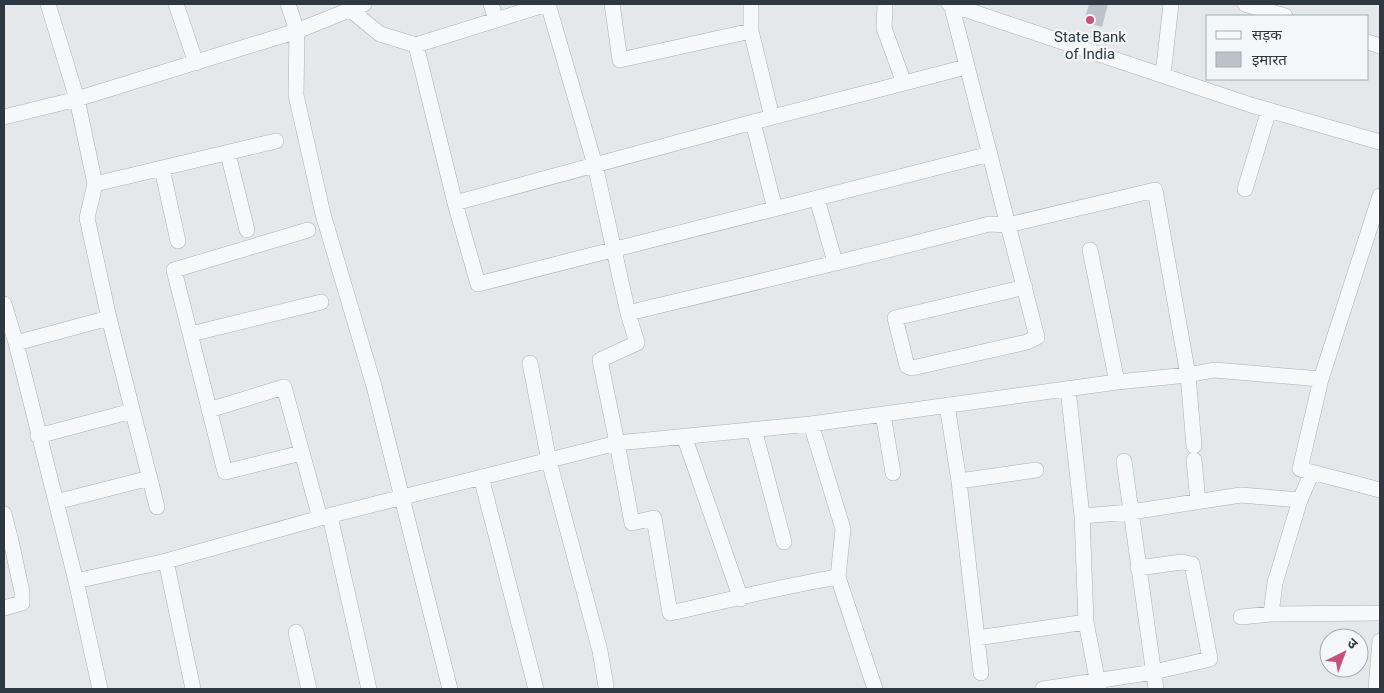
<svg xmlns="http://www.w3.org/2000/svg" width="1384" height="693" font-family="Roboto,'Noto Sans Devanagari',sans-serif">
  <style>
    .building { fill: #bcc3c8 }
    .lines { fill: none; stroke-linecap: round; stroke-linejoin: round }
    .minor-casing { stroke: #a9b0b5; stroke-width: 16 }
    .minor { stroke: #f7f8fa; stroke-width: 15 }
    .poi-dot { fill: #c85179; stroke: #f4f7f9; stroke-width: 2 }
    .labels { text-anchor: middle; stroke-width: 4.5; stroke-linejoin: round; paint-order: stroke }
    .poi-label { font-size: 15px; fill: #2c3943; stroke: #f4f7f9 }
  </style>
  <rect width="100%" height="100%" fill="#e4e8eb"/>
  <!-- building -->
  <path class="building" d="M1089,4H1108L1102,27L1084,22Z"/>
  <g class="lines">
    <!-- minor casing -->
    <g class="minor-casing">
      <path id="minor" d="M176,4L196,63
        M288,4L297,31L296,95L323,214L374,386L450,689
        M364,4L297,31L77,99L95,184L87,218L109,318L16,343L76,581L166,561L320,518L617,443L600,360L637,343L628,313L595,165L548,4
        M491,4L496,20
        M612,4L620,60L751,31
        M751,4V31L772,117
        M885,4L884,28L904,83
        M949,4L1251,105L1380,142
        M951,4L1008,225L1155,190L1188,375L1194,446
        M1245,4L1285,16
        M348,8L380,34L416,45L455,203L478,284L990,154
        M1368,42L1380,46
        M416,45L547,4
        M1163,75L1171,4
        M4,117L77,99L48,4
        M753,122L775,209
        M228,154L247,230
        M162,169L178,241
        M95,184L276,141
        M1245,189L1269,110
        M817,199L835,262
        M455,203L753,122L966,67
        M1090,250L1117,382
        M4,304L16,343
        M628,313C749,284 869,256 989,224L1008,225L1037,337L1027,342L912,368L907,366L895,318L1025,287
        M109,318L157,507
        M191,334L321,302
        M530,363L549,461L600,651L606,686
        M1321,379L1300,469L1380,490
        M1068,389L1082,516L1131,512L1241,495L1300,500L1312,472
        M947,405L959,481L981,673
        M209,410L284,387L320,518
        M883,414L893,473
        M811,424L843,529L838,577
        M754,429L784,542
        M38,436L132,411
        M684,436L741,599
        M301,453L225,472L174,270L308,230
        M1194,460L1198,502
        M1124,461L1156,689
        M481,477L536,689
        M959,481L1036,470
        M56,502L150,478
        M4,514L11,541L4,542
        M330,516L369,689
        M1082,516L1086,622L1099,689
        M166,561L193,689
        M76,581L100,689
        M4,608L22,603V592L11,541
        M1271,614L1275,583L1300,500
        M1241,617L1271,614L1380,613
        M296,632L309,689
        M977,638L1086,622
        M875,689L838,577C782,586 727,601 670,613L654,518L632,523L617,443L811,424L1117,382L1188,375L1214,370L1321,379L1380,196
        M1043,689L1154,672L1210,659L1192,564L1182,562L1138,568
        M1376,689L1380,641"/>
    </g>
    <!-- minor -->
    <use href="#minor" class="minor"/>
  </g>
  <!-- markers -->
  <circle class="poi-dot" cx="1090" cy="20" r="5"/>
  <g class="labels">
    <!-- poi labels -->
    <g class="poi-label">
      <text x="1090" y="42">State Bank<tspan x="1090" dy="17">of India</tspan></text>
    </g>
  </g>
  <!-- border -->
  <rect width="1384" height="693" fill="none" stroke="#2c3943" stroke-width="10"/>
  <!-- legend -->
  <rect x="1206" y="15" width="162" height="65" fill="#f4f7f9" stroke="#a4abb0"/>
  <rect x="1216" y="31" width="25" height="8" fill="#f7f8fa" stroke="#a4abb0"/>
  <text x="1252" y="40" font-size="15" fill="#2c3943">सड़क</text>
  <rect x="1216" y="52" width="25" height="15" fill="#bcc3c8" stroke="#a4abb0"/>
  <text x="1252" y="65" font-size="15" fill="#2c3943">इमारत</text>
  <!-- north arrow -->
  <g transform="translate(1344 653) rotate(42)"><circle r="24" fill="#f4f7f9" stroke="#a4abb0"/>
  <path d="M0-4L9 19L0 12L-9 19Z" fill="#c85179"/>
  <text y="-8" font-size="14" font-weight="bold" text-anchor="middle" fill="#2c3943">उ</text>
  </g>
</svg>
